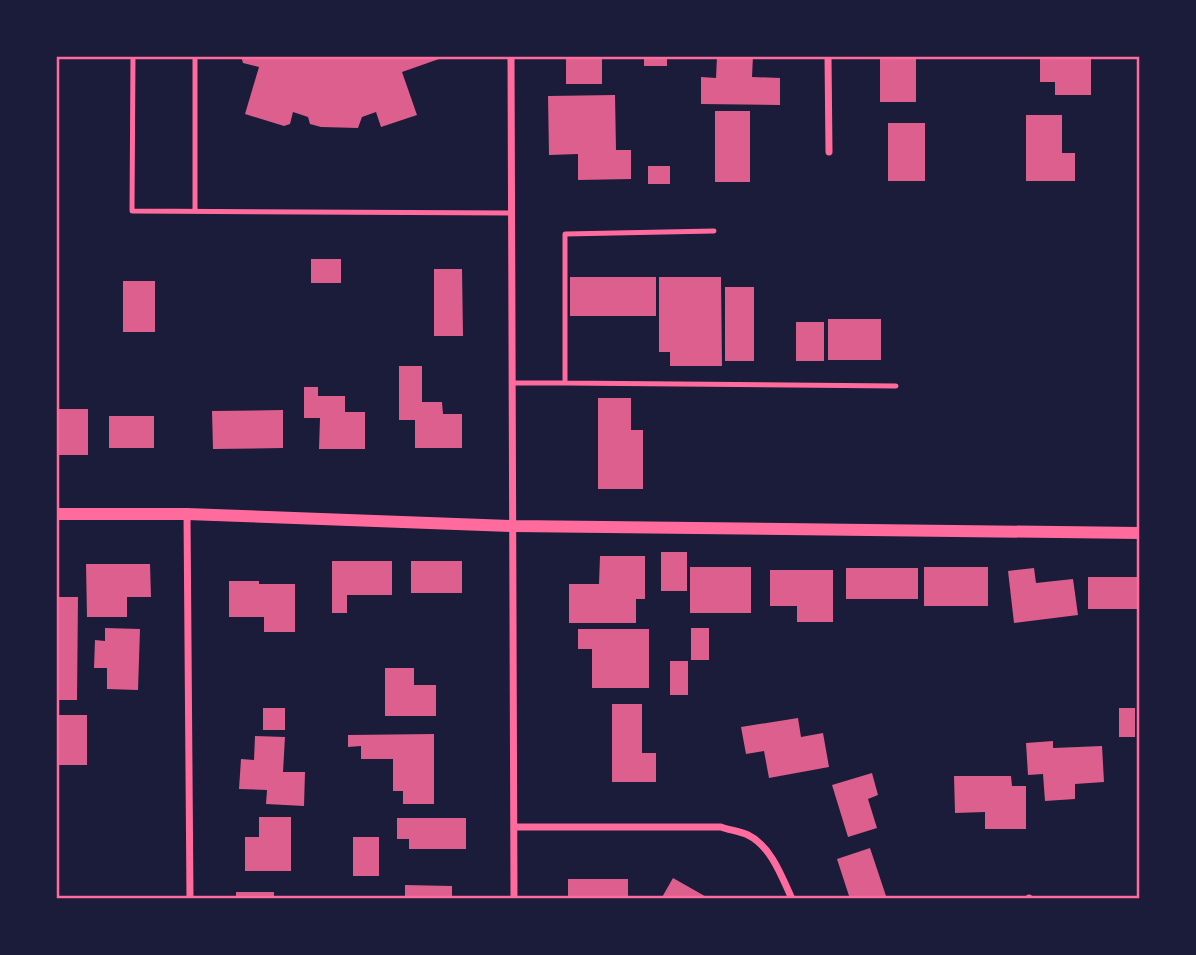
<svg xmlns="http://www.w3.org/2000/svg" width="1196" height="955" font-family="Raleway,sans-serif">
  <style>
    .building { fill: #dd5f8e }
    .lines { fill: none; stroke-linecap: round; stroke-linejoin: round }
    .service { stroke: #ff6b9d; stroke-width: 5 }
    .minor { stroke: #ff6b9d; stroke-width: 7 }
    .tertiary { stroke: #ff6b9d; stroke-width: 12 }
    .neatline { fill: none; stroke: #ff6b9d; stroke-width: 2.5 }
  </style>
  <rect width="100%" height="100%" fill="#1b1b3a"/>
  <!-- building -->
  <path class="building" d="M241,56H439V59L402,72L417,115L381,127L376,112L362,117L358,128L321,127L310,124L308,117L293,112L290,124L284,126L245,114L259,67L243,63Z
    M566,56H602V84H566Z
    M644,56H667V66H644Z
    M717,56H753L752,77L780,78V105L701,104V77L716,78Z
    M880,56H916V102H880Z
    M1040,56H1091V95H1055V82H1040Z
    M615,95L616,150H631V179L578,180V154L549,155L548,96Z
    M715,111H750V182H715Z
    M1026,115H1062V153H1075V181H1026Z
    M888,123H925V181H888Z
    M648,166H670V184H648Z
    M311,259H341V283H311Z
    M434,269H462L463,336H434Z
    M570,277H656V316H570Z
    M659,277H721L722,366H670V352H659Z
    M123,281H155V332H123Z
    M725,287H754V361H725Z
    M828,319H881V360H828Z
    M796,322H824V361H796Z
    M399,366H422V402H442L443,414H462V448H415V420H399Z
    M304,387H318V396H345V412H365V449H319L320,418H304Z
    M598,398H631V430H643V489H598Z
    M56,409H88V455H56Z
    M283,410V448L213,449L212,411Z
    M109,416H154V448H109Z
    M661,552H687V591H661Z
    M600,556H645V599H636V623H569V584H599Z
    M332,561H392V595H347V613H332Z
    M411,561H462V593H411Z
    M86,564H150L151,597H127V617H87Z
    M690,567H751V613H690Z
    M924,567H988V606H924Z
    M846,568H918V599H846Z
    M1034,568L1036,583L1073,579L1078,615L1014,623L1008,571Z
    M770,570H833V622H797V606H770Z
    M1088,577H1138V609H1088Z
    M229,581H259V584H295V632H264V617H229Z
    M56,597H78L77,700H56Z
    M105,628L140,629L138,690L107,689V668H94L95,640L105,641Z
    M691,628H709V660H691Z
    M578,629H649V688H592V649H578Z
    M670,661H688V695H670Z
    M385,668H414V685H436V716H385Z
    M612,704H642V753H656V782H612Z
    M263,708H285V730H263Z
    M1119,708H1135V737H1119Z
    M56,715H87V765H56Z
    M798,718L801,737L823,733L829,767L769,778L764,751L746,754L741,727Z
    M434,734V804H403V791H393V759H361V746L348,747V735Z
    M255,736L285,737L283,772H305L304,806L266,804L267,790L239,789L241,759L254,760Z
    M1053,741V748L1102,746L1104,782L1075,784V799L1045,801L1043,774L1028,775L1026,743Z
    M872,773L878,795L868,799L877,828L848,837L832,785Z
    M954,776H1011L1012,786H1026V829H985V812L955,813Z
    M259,817H291V871H245V837H259Z
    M397,818H466V849H409V839H397Z
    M353,837H379V876H353Z
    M870,848L887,899H850L837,859Z
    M673,878L710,899H661Z
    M568,879H628V899H568Z
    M405,885L452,886V898L405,899Z
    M236,892H274V899H236Z"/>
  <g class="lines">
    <!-- service -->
    <path class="service" d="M133,56L132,211L512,213
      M195,211V56
      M512,383H565V234L714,231
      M565,383L896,386"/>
    <!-- minor -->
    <path class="minor" d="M511,56L514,899
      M828,56L829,152
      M187,514L190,899
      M514,827H721C729,830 739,831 748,835C771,846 782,877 792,899
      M1029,899V898"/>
    <!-- tertiary -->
    <path class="tertiary" d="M56,514H187L513,526L1140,533"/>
  </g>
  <!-- border -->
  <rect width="1196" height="955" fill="none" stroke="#1b1b3a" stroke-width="116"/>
  <rect x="58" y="58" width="1080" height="839" class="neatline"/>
</svg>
